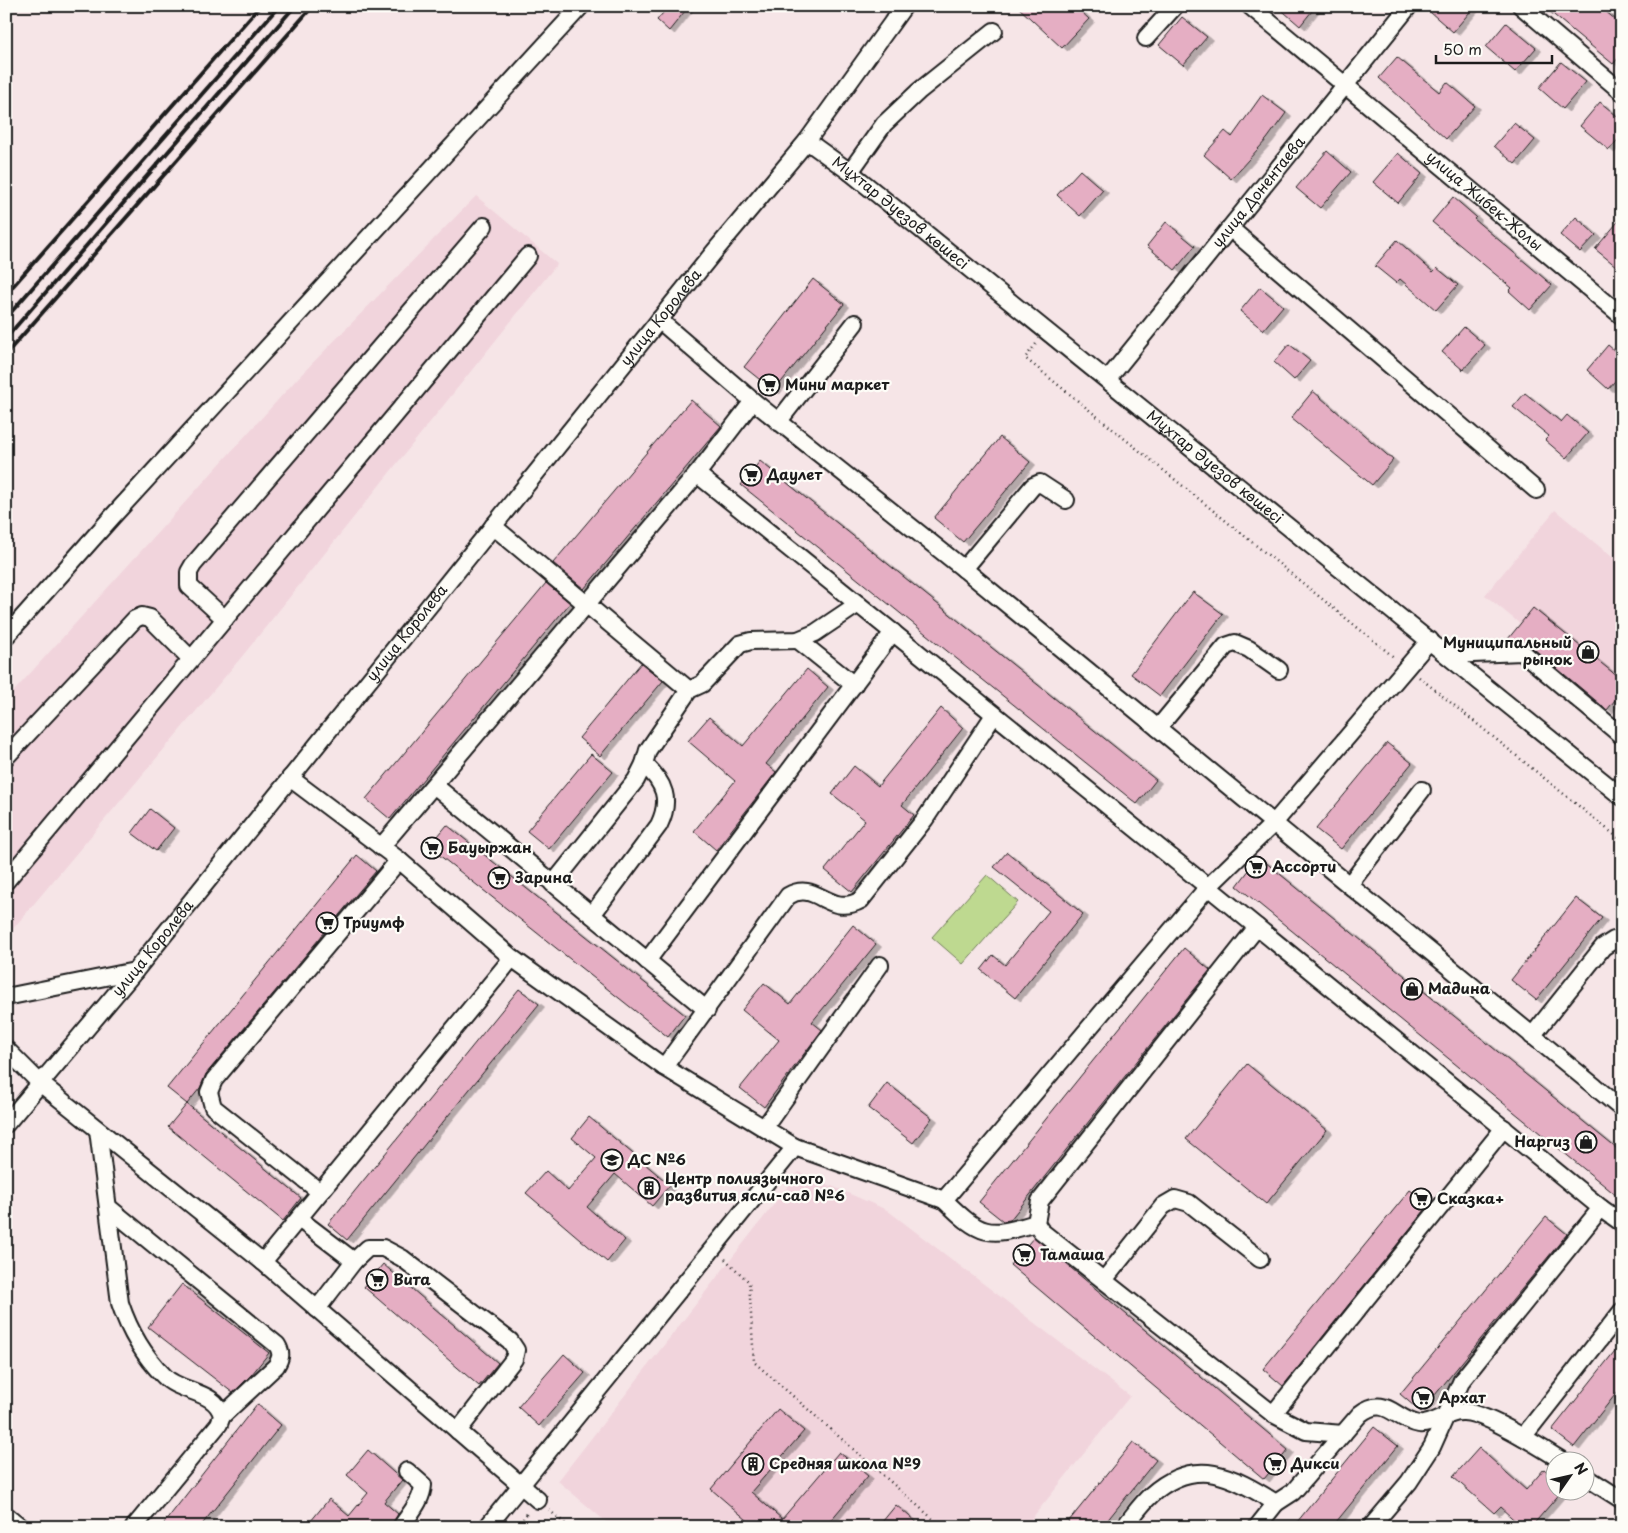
<svg xmlns="http://www.w3.org/2000/svg" width="1628" height="1533" font-family="'Playpen Sans',sans-serif">
  <style>
    .built { fill: #f1d4dc }
    .green { fill: #bed990; stroke: #6d7a56 }
    .building { fill: #e5aec3; stroke: #1c1c1c; filter: url(#shadow) }
    .lines { fill: none; stroke-linecap: round; stroke-linejoin: round }
    .minor-casing { stroke: #1c1c1c; stroke-width: 20 }
    .path { stroke: #1c1c1c; stroke-width: 2.5; stroke-dasharray: 1 4; stroke-linecap: butt }
    .minor { stroke: #fdfcf7; stroke-width: 16 }
    .rail { stroke: #1c1c1c; stroke-width: 4 }
    .labels { text-anchor: middle; stroke-width: 4.5; stroke-linejoin: round; paint-order: stroke }
    .street-label { font-size: 15px; fill: #1c1c1c; stroke: #fdfcf7 }
    .poi-label { font-size: 15px; font-weight: bold; fill: #1c1c1c; stroke: #fdfcf7; text-anchor: start }
  </style>
  <defs>
    <filter id="shadow"><feDropShadow dx="5.5" dy="3" stdDeviation="0" flood-color="#0004"/></filter>
  </defs>
  <rect width="100%" height="100%" fill="#f6e5e7"/>
  <filter id="ink" filterUnits="userSpaceOnUse"><feTurbulence type="fractalNoise" baseFrequency=".02" numOctaves="2"/><feDisplacementMap in="SourceGraphic" scale="10" xChannelSelector="R" yChannelSelector="G"/><feConvolveMatrix kernelMatrix="1 2 1 2 8 2 1 2 1" color-interpolation-filters="sRGB"/></filter>
  <g filter="url(#ink)">
    <!-- built -->
    <path class="built" d="M476,196L557,264L244,654L6,937V700L296,380Z
      M1555,510L1622,565V708L1485,595Z
      M799,1172L887,1210L1130,1396L1025,1527H612L558,1481Z"/>
    <!-- green -->
    <path class="green" d="M987,875L1018,902L963,964L932,937Z"/>
    <!-- building -->
    <path class="building" d="M669,6H689L669,31L657,20Z
      M1017,6H1075L1089,19L1062,48Z
      M1277,6H1316L1300,26Z
      M1423,6H1475L1453,32Z
      M1543,6H1599L1622,25V54L1613,64Z
      M1182,17L1207,37L1183,65L1159,45Z
      M1506,23L1536,48L1515,72L1486,47Z
      M1397,57L1439,92L1447,82L1475,106L1446,139L1379,78Z
      M1561,62L1586,82L1563,109L1539,88Z
      M1262,95L1286,113L1267,139L1231,179L1204,155L1225,131L1232,137Z
      M1600,102L1622,120V135L1609,150L1580,126Z
      M1514,123L1535,140L1515,164L1494,146Z
      M1327,151L1351,172L1320,208L1296,188Z
      M1398,153L1422,174L1398,203L1373,182Z
      M1080,170L1103,190L1080,216L1057,195Z
      M1453,197L1476,217L1474,219L1552,285L1530,310L1509,291L1512,288L1432,222Z
      M1576,217L1596,235L1580,252L1560,235Z
      M1622,217V271L1595,249Z
      M1166,222L1195,246L1175,270L1147,246Z
      M1397,240L1433,272L1437,268L1458,285L1436,310L1400,279L1396,283L1375,266Z
      M813,279L844,304L774,391L744,367Z
      M1260,287L1283,306L1263,330L1240,311Z
      M1464,327L1485,345L1463,370L1442,352Z
      M1289,344L1310,361L1294,380L1274,362Z
      M1608,345L1622,357V373L1608,389L1587,370Z
      M1313,391L1393,460L1372,485L1291,418Z
      M1525,393L1561,422L1567,415L1588,433L1566,458L1545,440L1549,436L1513,407Z
      M691,400L721,426L584,589L553,563Z
      M1000,437L1030,462L963,542L934,518Z
      M760,461L1156,780L1137,804L741,485Z
      M546,583L570,603L390,819L366,799Z
      M1193,592L1223,614L1160,696L1131,674Z
      M1533,608L1622,680V706L1615,700L1607,710L1528,644L1512,642L1508,639Z
      M641,663L663,681L600,756L579,738Z
      M807,669L828,687L766,764L776,772L716,850L694,831L735,781L688,741L709,717L743,746Z
      M941,708L963,728L902,805L914,815L852,892L825,870L865,820L832,794L854,766L878,786Z
      M1387,743L1412,763L1341,849L1316,829Z
      M591,754L613,772L549,849L527,831Z
      M150,809L174,828L156,851L132,833Z
      M447,825L685,1015L668,1037L429,847Z
      M1007,852L1083,914L1015,998L981,970L993,955L1005,965L1049,911L994,867Z
      M357,855L376,871L206,1074L200,1088L187,1104L167,1088Z
      M1259,857L1622,1153V1200L1237,886Z
      M1576,898L1602,918L1536,1000L1511,980Z
      M853,925L876,944L812,1022L822,1030L764,1107L740,1088L779,1040L742,1010L764,983L790,1004Z
      M1184,948L1210,970L1010,1220L1003,1221L979,1202Z
      M519,989L539,1004L347,1240L328,1224Z
      M1247,1064L1327,1130L1266,1204L1186,1139Z
      M887,1083L932,1118L913,1143L868,1108Z
      M187,1104L301,1198L283,1221L168,1127Z
      M589,1117L670,1185L652,1206L615,1174L587,1207L625,1240L607,1262L526,1193L546,1171L568,1191L596,1158L572,1138Z
      M1410,1190L1429,1205L1283,1386L1263,1369Z
      M1546,1217L1567,1234L1421,1412L1400,1394Z
      M1034,1237L1288,1450L1264,1479L1010,1265Z
      M383,1264L498,1363L479,1386L364,1287Z
      M182,1284L269,1353L252,1374L233,1393L148,1327Z
      M1622,1342V1386L1574,1447L1552,1430Z
      M564,1354L585,1373L539,1426L518,1407Z
      M257,1404L281,1425L200,1527H161Z
      M778,1409L804,1431L751,1492L782,1519L839,1452L868,1476L825,1527H755L711,1489Z
      M1374,1427L1398,1446L1332,1527H1293Z
      M1133,1442L1156,1460L1102,1527H1064Z
      M1479,1448L1526,1490L1544,1469L1556,1479V1490H1563L1531,1527H1522L1500,1507L1494,1513L1453,1477Z
      M368,1450L402,1480L384,1502L398,1514L391,1527H306L329,1499L349,1516L368,1493L347,1475Z
      M896,1505L922,1527H878Z"/>
    <g class="lines">
      <!-- minor casing -->
      <g class="minor-casing">
        <g id="minor">
          <path id="s1" d="M1250,6L1622,316"/>
          <path d="M1521,6L1622,92"/>
          <path d="M1146,38L1175,6"/>
          <path id="s2" d="M807,141L850,172L1622,797"/>
          <path d="M850,172L884,124L919,91L994,31"/>
          <path d="M1231,229L1536,490"/>
          <path d="M659,320L753,401L964,569L1622,1109"/>
          <path id="s3" d="M1108,379L1409,6"/>
          <path d="M778,422L855,323"/>
          <path d="M697,474L1208,887L1601,1208L1622,1223"/>
          <path d="M493,526L689,690"/>
          <path d="M964,569L1033,486L1040,483L1066,500"/>
          <path d="M225,619L189,586V572L193,565L484,226"/>
          <path d="M6,636L112,517L581,6"/>
          <path d="M798,640L854,685"/>
          <path d="M1448,655L1522,652L1622,736"/>
          <path d="M1158,728L1226,646L1235,643L1249,649L1279,670"/>
          <path d="M6,757L135,619L142,616L150,618L191,659"/>
          <path d="M434,785L707,1010"/>
          <path d="M381,847L697,474L753,401"/>
          <path d="M6,881L528,256"/>
          <path d="M553,884L636,780L644,764L648,750L689,690L702,684L740,644L751,641L798,640L815,633L858,604"/>
          <path d="M1349,885L1422,790"/>
          <path d="M592,915L659,825C671,800 665,783 644,764"/>
          <path d="M1257,927L1040,1201L1036,1223L1041,1231L1273,1414L1306,1431L1343,1434"/>
          <path d="M512,958L664,1067L795,1147"/>
          <path d="M647,961L893,632"/>
          <path d="M6,997L135,971"/>
          <path d="M1532,1036L1603,947L1614,940L1622,941"/>
          <path d="M6,1049L40,1083L263,1262L538,1500"/>
          <path d="M664,1067L788,896C817,879 828,918 861,900L925,819L994,715"/>
          <path id="s4" d="M6,1124L135,971L714,252L807,141L904,6"/>
          <path d="M764,1128L880,965"/>
          <path d="M98,1130L120,1303C129,1330 144,1356 164,1376C179,1393 217,1390 222,1416L219,1424L134,1527"/>
          <path d="M320,1192L213,1107L209,1092L214,1080L399,860"/>
          <path d="M944,1200C981,1236 987,1238 1036,1223"/>
          <path d="M108,1207L277,1345C282,1353 281,1358 276,1366L222,1416"/>
          <path d="M299,1219L354,1261L317,1309"/>
          <path d="M354,1261L368,1248H383L402,1258L510,1341L516,1350L514,1359L458,1431"/>
          <path d="M263,1262L512,958L399,860L290,778"/>
          <path d="M1104,1280L1163,1206L1175,1199L1189,1203L1260,1259"/>
          <path d="M1273,1414L1504,1128"/>
          <path d="M1523,1437L1622,1311"/>
          <path d="M1586,1477L1622,1500"/>
          <path d="M6,1515L21,1527"/>
          <path d="M401,1527C410,1513 422,1501 423,1485L407,1471"/>
          <path d="M487,1527L795,1147L944,1200L1208,887L1274,823L1430,640"/>
          <path d="M1124,1527C1133,1516 1141,1504 1151,1495C1196,1455 1232,1476 1276,1503L1293,1492L1360,1414C1386,1394 1395,1420 1419,1424C1432,1426 1446,1412 1462,1412C1484,1411 1540,1447 1561,1460"/>
          <path d="M1257,1527L1276,1503"/>
          <path d="M1371,1527L1409,1482L1432,1447L1462,1380L1601,1208"/>
        </g>
      </g>
      <!-- path -->
      <path class="path" d="M1036,344L1025,358L1395,658
        M1419,677L1622,841
        M1618,926L1622,915
        M725,1259L749,1282L754,1362L942,1527
        M549,1510L569,1527
        M517,1527L528,1512"/>
      <!-- minor -->
      <use href="#minor" class="minor"/>
      <!-- rail -->
      <path class="rail" d="M6,294L260,6
        M6,318L279,6
        M6,338L295,6
        M6,354L313,6"/>
    </g>
  </g>
  <!-- icons -->
  <defs>
    <g id="supermarket-ring" transform="scale(1.125)"><circle r="9.5" fill="#fdfcf7" stroke="#1c1c1c" stroke-width="1.5"/><path d="M-6-5.5h2.5l.6 2H6L4.5 2H-2.5L-4.4-4H-6ZM-1.5 3.2a1.3 1.3 0 1 0 .1 0ZM3 3.2a1.3 1.3 0 1 0 .1 0Z" fill="#1c1c1c"/></g>
    <g id="shop-ring" transform="scale(1.125)"><circle r="9.5" fill="#fdfcf7" stroke="#1c1c1c" stroke-width="1.5"/><path d="M-5-2.5h2.3a2.7 3.5 0 0 1 5.4 0H5L5.5 6h-11ZM-1.5-2.5h3a1.5 2.3 0 0 0-3 0Z" fill="#1c1c1c"/></g>
    <g id="school-ring" transform="scale(1.125)"><circle r="9.5" fill="#fdfcf7" stroke="#1c1c1c" stroke-width="1.5"/><path d="M0-5L7-2L0 1L-7-2ZM-4 1L0 2.5L4 1V4Q0 6-4 4Z" fill="#1c1c1c"/></g>
    <g id="building-ring" transform="scale(1.125)"><circle r="9.5" fill="#fdfcf7" stroke="#1c1c1c" stroke-width="1.5"/><path d="M-4-6H4V6H1V3H-1V6H-4ZM-2.5-4.3h1.7v1.8h-1.7ZM.8-4.3h1.7v1.8H.8ZM-2.5-1h1.7V.8h-1.7ZM.8-1h1.7V.8H.8Z" fill="#1c1c1c"/></g>
  </defs>
  <g fill-rule="evenodd">
    <use href="#supermarket-ring" x="769" y="385"/>
    <use href="#supermarket-ring" x="751" y="475"/>
    <use href="#shop-ring" x="1588" y="652"/>
    <use href="#supermarket-ring" x="432" y="848"/>
    <use href="#supermarket-ring" x="1256" y="867"/>
    <use href="#supermarket-ring" x="499" y="878"/>
    <use href="#supermarket-ring" x="327" y="923"/>
    <use href="#shop-ring" x="1412" y="989"/>
    <use href="#shop-ring" x="1586" y="1142"/>
    <use href="#school-ring" x="612" y="1160"/>
    <use href="#building-ring" x="649" y="1188"/>
    <use href="#supermarket-ring" x="1421" y="1199"/>
    <use href="#supermarket-ring" x="1024" y="1255"/>
    <use href="#supermarket-ring" x="377" y="1280"/>
    <use href="#supermarket-ring" x="1423" y="1398"/>
    <use href="#building-ring" x="753" y="1464"/>
    <use href="#supermarket-ring" x="1275" y="1464"/>
  </g>
  <g class="labels">
    <!-- street labels -->
    <g class="street-label">
      <text dy="5" stroke="none"><textPath href="#s3" startOffset="240">улица Донентаева</textPath></text>
      <text dy="5" stroke="none"><textPath href="#s1" startOffset="305">улица Жибек-Жолы</textPath></text>
      <text dy="5" stroke="none"><textPath href="#s2" startOffset="118">Мұхтар Әуезов көшесі</textPath></text>
      <text dy="5" stroke="none"><textPath href="#s4" startOffset="1039">улица Королева</textPath></text>
      <text dy="5" stroke="none"><textPath href="#s2" startOffset="522">Мұхтар Әуезов көшесі</textPath></text>
      <text dy="5" stroke="none"><textPath href="#s4" startOffset="634">улица Королева</textPath></text>
      <text dy="5" stroke="none"><textPath href="#s4" startOffset="229">улица Королева</textPath></text>
    </g>
    <!-- poi labels -->
    <g class="poi-label">
      <text x="785" y="390">Мини маркет</text>
      <text x="767" y="480">Даулет</text>
      <text x="1572" y="648" text-anchor="end">Муниципальный<tspan x="1572" dy="17">рынок</tspan></text>
      <text x="448" y="853">Бауыржан</text>
      <text x="1272" y="872">Ассорти</text>
      <text x="515" y="883">Зарина</text>
      <text x="343" y="928">Триумф</text>
      <text x="1428" y="994">Мадина</text>
      <text x="1570" y="1147" text-anchor="end">Наргиз</text>
      <text x="628" y="1165">ДС №6</text>
      <text x="665" y="1184">Центр полиязычного<tspan x="665" dy="17">развития ясли-сад №6</tspan></text>
      <text x="1437" y="1204">Сказка+</text>
      <text x="1040" y="1260">Тамаша</text>
      <text x="393" y="1285">Вита</text>
      <text x="1439" y="1403">Архат</text>
      <text x="769" y="1469">Средняя школа №9</text>
      <text x="1291" y="1469">Дикси</text>
    </g>
  </g>
  <!-- margin -->
  <rect width="1628" height="1533" fill="none" stroke="#fdfcf7" stroke-width="25"/>
  <rect x="12" y="12" width="1603" height="1508" fill="none" stroke="#1c1c1c" stroke-width="2" filter="url(#ink)"/>
  <!-- north arrow -->
  <g transform="translate(1570 1476) rotate(56)"><circle r="24" fill="#fdfcf7" stroke="#a3a29f"/>
  <path d="M0-4L9 19L0 12L-9 19Z" fill="#1c1c1c"/>
  <text y="-8" font-size="14" font-weight="bold" text-anchor="middle" fill="#1c1c1c">N</text>
  </g>
  <!-- scale -->
  <path d="M1436 55v8h116v-8" fill="none" stroke="#1c1c1c" stroke-width="2.5"/>
  <text x="1443" y="55" font-size="15" fill="#1c1c1c" stroke="#fdfcf7" stroke-width="4" paint-order="stroke">50 m</text>
</svg>
